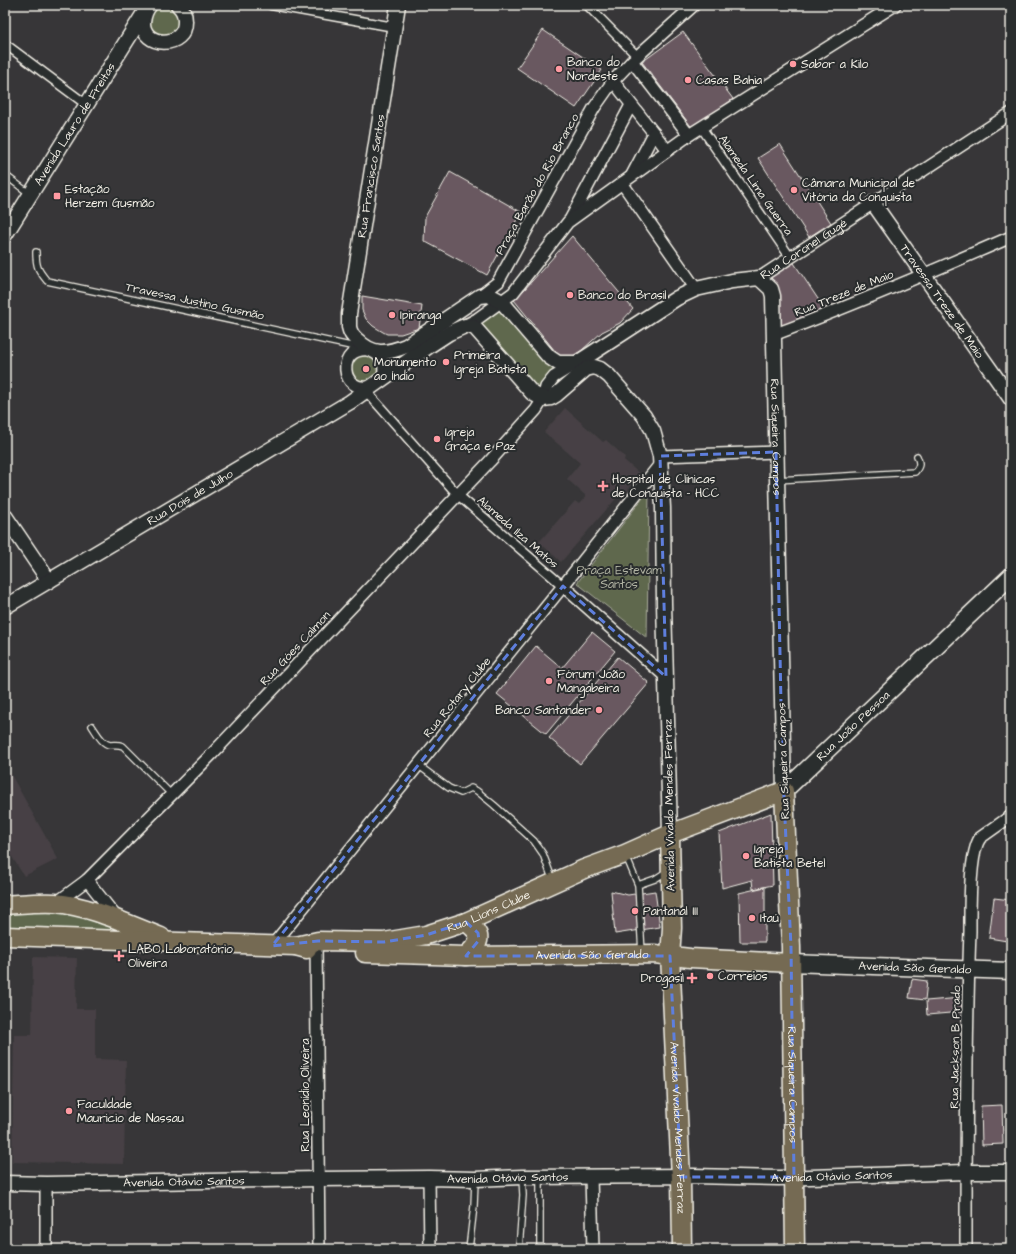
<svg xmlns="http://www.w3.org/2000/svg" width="1016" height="1254" font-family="'Architects Daughter',sans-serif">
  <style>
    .built { fill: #464044 }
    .green { fill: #5f684e; stroke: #aaac9b }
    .building { fill: #695861; stroke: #f4f1e8 }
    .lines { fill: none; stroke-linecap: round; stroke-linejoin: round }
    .service-casing { stroke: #f4f1e8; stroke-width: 8 }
    .pedestrian-casing { stroke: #f4f1e8; stroke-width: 11 }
    .minor-casing { stroke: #f4f1e8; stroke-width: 14 }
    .tertiary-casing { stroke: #f4f1e8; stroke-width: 17 }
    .secondary-casing { stroke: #f4f1e8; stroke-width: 19 }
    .primary-casing { stroke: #f4f1e8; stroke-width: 21 }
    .service { stroke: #2a2d2e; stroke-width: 5.5 }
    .pedestrian { stroke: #2a2d2e; stroke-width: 8 }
    .minor { stroke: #2a2d2e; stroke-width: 11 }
    .tertiary { stroke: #2a2d2e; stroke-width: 14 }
    .secondary { stroke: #2a2d2e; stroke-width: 16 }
    .primary { stroke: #746b52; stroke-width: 18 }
    .marked { fill: none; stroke: #5e7fdd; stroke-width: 3; stroke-dasharray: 8 5; stroke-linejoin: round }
    .poi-dot { fill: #ff9aa2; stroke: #2a2d2e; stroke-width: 1.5 }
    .labels { text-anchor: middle; stroke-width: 4; stroke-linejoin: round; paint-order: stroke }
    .poi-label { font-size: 12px; fill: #f4f1e8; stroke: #2a2d2e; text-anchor: start }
    .street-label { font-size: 12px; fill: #f4f1e8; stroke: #2a2d2e }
    .park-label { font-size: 12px; fill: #b1b3a3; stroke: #2a2d2e }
  </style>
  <rect width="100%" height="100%" fill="#373638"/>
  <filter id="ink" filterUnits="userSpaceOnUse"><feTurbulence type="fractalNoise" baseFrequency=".025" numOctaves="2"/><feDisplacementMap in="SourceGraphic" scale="8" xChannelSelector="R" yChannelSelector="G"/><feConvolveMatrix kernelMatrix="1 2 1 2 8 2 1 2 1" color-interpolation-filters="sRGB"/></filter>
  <g filter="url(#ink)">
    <!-- built -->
    <path class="built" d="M565,408L603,442L606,440L625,457L624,460L641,475L622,496L620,494L561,562L539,542L575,501L579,504L586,496L567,479L580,463L544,432Z
      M9,771L58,859L24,876L5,846V774Z
      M33,957L77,958L76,1009H95V1059L126,1060L124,1164L12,1162L14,1035H32Z"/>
    <!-- green -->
    <path class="green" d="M150,5H178L185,26L156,41L144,13Z
      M502,307L562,365L542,397L479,329L481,319Z
      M370,350L383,373L357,387L347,361Z
      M649,490L647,638L577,583Z
      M56,903L123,929V935L5,936V905Z"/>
    <!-- building -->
    <path class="building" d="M543,30L602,70L576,108L517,68Z
      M683,32L733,99L693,129L642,62Z
      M780,144L831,223L809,237L758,158Z
      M450,172L521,212L487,275L424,241L425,217Z
      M572,236L633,309L620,323L602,332L581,351L571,357L559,356L514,300L524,290Z
      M790,257L828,314L773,335L767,284L759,278Z
      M362,296L422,306L419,328L401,334H387L383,332L373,326L366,319L362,310Z
      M592,632L615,651L546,734L497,694L536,646L562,668Z
      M618,657L649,683L580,764L549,738Z
      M771,813L773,885L753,889L752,880L722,888L719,833Z
      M5,873L9,881H5Z
      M765,887V942H740L739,893Z
      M611,891L628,895L655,891L660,927L615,934Z
      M994,898L1011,900L1007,941L989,938Z
      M912,979L927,981L925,1000L909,998Z
      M961,998L962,1012L927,1015L926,1001Z
      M1002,1105L1003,1144L982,1145L981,1106Z"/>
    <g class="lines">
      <!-- service casing -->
      <g class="service-casing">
        <path id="service" d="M5,175L30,194
          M36,252C36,267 38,270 47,281L360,348
          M777,480L915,472C920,466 920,463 917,456
          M92,726C97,733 102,744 110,745C116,745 117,744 123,746L172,795
          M418,765L449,788L461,793L471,788L477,791L494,805L534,841L543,854L553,881
          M626,856L638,885L642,953
          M638,885L655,879L666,872
          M469,1249L474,1206L475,1180
          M519,1249L523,1195L522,1178
          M540,1249V1177"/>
      </g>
      <!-- pedestrian casing -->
      <g class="pedestrian-casing">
        <path id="pedestrian" d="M271,5L394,27
          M587,5L637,56
          M5,44L87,105
          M701,127L790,257
          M366,391L458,495L563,586"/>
      </g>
      <!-- minor casing -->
      <g class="minor-casing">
        <g id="minor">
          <path d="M632,61L689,135"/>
          <path d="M613,81L667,150"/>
          <path d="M632,175L654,133"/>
          <path d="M622,183L696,289"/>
          <path d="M570,220L631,105"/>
          <path id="s1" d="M759,278L1011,113"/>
          <path d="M480,296L498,282L594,108L613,81L632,61L694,5"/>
          <path d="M462,327L477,319L513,293L568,222L689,135L895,5"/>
          <path d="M773,335C854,305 933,271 1011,237"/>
          <path d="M370,350C335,345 340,396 372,386"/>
          <path d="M374,352C385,360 387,371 379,382"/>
          <path d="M660,456L776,452"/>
          <path d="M563,586L666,677"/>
          <path d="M87,880L117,918"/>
          <path d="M56,903L87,880L212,754L490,461L536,410L543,399L546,387L554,377L577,363"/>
          <path d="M316,942L319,1249"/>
          <path d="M272,946L563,586L661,463"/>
          <path d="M591,1177L593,1249"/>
          <path d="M429,1178L430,1249"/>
          <path d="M46,1249V1184"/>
          <path d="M966,1249C966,1143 966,1037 970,931C970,910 969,854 980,838L1011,816"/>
        </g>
      </g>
      <!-- tertiary casing -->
      <g class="tertiary-casing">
        <g id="tertiary">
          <path d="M150,5C145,10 144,15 143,22C142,48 186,49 185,21C185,15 183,9 178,5"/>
          <path id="s2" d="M398,5L349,314C349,318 349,323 349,327C350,332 353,337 357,340C373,356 386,354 406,346L480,296L489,295L502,302L549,357L558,363H577L677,298L696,289L732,281L759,278L771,289L773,296L784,791"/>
          <path id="s3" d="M873,203L1011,399"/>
          <path id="s4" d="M5,235L144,13"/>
          <path d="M5,516L49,581"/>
          <path id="s5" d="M5,607L350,402L429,346L449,333L465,326H469L475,328L532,393L543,399L551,398L556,395L586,369L594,367L600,369L609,376L644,416L653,431L660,456L663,508L664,603L670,834"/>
          <path id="s6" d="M5,1183L46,1184L318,1179L429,1178L475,1179L522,1177L693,1176L779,1178L966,1172H1011"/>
        </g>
      </g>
      <!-- secondary casing -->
      <g class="secondary-casing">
        <g id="secondary">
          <path id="s7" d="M784,791L1011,576"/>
          <path id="s8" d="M791,963L1011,971"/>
        </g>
      </g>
      <!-- primary casing -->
      <g class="primary-casing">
        <g id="primary">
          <path id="s9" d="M670,834L672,928L670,956L681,1177L682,1249"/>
          <path d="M5,905C22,904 38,902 55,903C91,906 127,924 161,937"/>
          <path d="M5,936L296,946L307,949"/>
          <path id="s10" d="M296,946L318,941L384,942L426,935L466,922L584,869L625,854L670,834L784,791L791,947L795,1249"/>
          <path id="s11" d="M365,953L466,956L654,954L690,958L791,963"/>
          <path d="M466,956C481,942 484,935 466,922"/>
        </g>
      </g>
      <!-- service -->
      <use href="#service" class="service"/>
      <!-- pedestrian -->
      <use href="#pedestrian" class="pedestrian"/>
      <!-- minor -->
      <use href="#minor" class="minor"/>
      <!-- tertiary -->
      <use href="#tertiary" class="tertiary"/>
      <!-- secondary -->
      <use href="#secondary" class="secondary"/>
      <!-- primary -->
      <use href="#primary" class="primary"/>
    </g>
  </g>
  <!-- marked area -->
  <path class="marked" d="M776,452L782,755L791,947L794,1177H681L670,956H466L479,940L478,933L466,922L426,935L384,942L318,941L272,946L563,586L666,677L660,456Z"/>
  <!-- markers -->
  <g class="poi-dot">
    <circle cx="793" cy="64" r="4"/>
    <circle cx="559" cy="69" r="4"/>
    <circle cx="688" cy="80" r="4"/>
    <circle cx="794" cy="190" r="4"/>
    <rect x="53" y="192" width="8" height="8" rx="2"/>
    <circle cx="570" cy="295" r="4"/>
    <circle cx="392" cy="315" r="4"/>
    <circle cx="446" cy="362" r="4"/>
    <circle cx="366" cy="369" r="4"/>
    <circle cx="437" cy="439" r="4"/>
    <path d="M601 480h4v4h4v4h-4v4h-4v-4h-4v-4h4z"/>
    <circle cx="549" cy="681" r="4"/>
    <circle cx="599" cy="710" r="4"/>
    <circle cx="746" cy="856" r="4"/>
    <circle cx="635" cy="911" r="4"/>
    <circle cx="752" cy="918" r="4"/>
    <path d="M117 950h4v4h4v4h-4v4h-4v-4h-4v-4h4z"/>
    <circle cx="710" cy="976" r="4"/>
    <path d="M690 972h4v4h4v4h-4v4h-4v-4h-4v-4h4z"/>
    <circle cx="69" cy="1111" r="4"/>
  </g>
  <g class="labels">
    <!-- poi labels -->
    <g class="poi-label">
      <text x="567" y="66">Banco do<tspan x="567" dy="14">Nordeste</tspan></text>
      <text x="801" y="68">Sabor a Kilo</text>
      <text x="696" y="84">Casas Bahia</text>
      <text x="802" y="187">Câmara Municipal de<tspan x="802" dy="14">Vitória da Conquista</tspan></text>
      <text x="65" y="193">Estação<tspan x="65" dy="14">Herzem Gusmão</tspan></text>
      <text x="578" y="299">Banco do Brasil</text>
      <text x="400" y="319">Ipiranga</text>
      <text x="454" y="359">Primeira<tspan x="454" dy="14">Igreja Batista</tspan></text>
      <text x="374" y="366">Monumento<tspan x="374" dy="14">ao Índio</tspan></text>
      <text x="445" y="436">Igreja<tspan x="445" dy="14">Graça e Paz</tspan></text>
      <text x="612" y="483">Hospital de Clínicas<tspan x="612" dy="14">de Conquista - HCC</tspan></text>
      <text x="557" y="678">Fórum João<tspan x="557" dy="14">Mangabeira</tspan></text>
      <text x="591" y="714" text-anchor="end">Banco Santander</text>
      <text x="754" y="853">Igreja<tspan x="754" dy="14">Batista Betel</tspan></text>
      <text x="643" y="915">Pantanal III</text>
      <text x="760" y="922">Itaú</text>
      <text x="128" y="953">LABO Laboratório<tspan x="128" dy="14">Oliveira</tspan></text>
      <text x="718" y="980">Correios</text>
      <text x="684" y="982" text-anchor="end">Drogasil</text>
      <text x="77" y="1108">Faculdade<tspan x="77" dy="14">Mauricio de Nassau</tspan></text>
    </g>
    <!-- street labels -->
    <g class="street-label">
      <text dy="4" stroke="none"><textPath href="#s4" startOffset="131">Avenida Lauro de Freitas</textPath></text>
      <text transform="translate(371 176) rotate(-81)" y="4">Rua Francisco Santos</text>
      <text transform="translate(537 184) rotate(-61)" y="4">Praça Barão do Rio Branco</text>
      <text transform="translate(756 185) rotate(55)" y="4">Alameda Lima Guerra</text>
      <text dy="4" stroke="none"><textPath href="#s1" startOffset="53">Rua Coronel Gugé</textPath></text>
      <text transform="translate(844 293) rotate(-22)" y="4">Rua Treze de Maio</text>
      <text transform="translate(195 301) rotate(12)" y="4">Travessa Justino Gusmão</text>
      <text dy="4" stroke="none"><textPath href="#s3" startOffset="120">Travessa Treze de Maio</textPath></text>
      <text dy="4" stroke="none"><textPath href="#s2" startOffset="979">Rua Siqueira Campos</textPath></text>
      <text dy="4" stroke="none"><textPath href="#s5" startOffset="215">Rua Dois de Julho</textPath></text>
      <text transform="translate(518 532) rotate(41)" y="4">Alameda Ilza Matos</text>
      <text transform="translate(295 648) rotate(-47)" y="4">Rua Góes Calmon</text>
      <text transform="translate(457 697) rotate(-51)" y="4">Rua Rotary Clube</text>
      <text dy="4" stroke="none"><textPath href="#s7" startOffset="95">Rua João Pessoa</textPath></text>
      <text transform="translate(783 761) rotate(-92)" y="4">Rua Siqueira Campos</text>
      <text transform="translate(669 805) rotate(-91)" y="4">Avenida Vivaldo Mendes Ferraz</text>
      <text dy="4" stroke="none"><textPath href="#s10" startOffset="198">Rua Lions Clube</textPath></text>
      <text dy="4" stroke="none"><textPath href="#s11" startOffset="227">Avenida São Geraldo</textPath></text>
      <text dy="4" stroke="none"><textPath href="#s8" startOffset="124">Avenida São Geraldo</textPath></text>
      <text transform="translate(955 1047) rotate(-89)" y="4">Rua Jackson B Prado</text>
      <text dy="4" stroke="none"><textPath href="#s10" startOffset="811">Rua Siqueira Campos</textPath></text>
      <text transform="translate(305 1095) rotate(-90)" y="4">Rua Leonídio Oliveira</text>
      <text dy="4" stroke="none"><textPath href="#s9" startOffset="294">Avenida Vivaldo Mendes Ferraz</textPath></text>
      <text dy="4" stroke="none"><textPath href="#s6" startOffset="827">Avenida Otávio Santos</textPath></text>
      <text dy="4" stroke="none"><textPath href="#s6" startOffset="503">Avenida Otávio Santos</textPath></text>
      <text dy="4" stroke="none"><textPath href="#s6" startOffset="179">Avenida Otávio Santos</textPath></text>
    </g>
    <!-- park labels -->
    <g class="park-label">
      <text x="619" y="574">Praça Estevam<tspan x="619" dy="14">Santos</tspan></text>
    </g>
  </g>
  <!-- margin -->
  <rect width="1016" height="1254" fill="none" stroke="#2a2d2e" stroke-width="20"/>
  <rect x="10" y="10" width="996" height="1234" fill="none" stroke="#f4f1e8" stroke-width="1.5" filter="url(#ink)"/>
</svg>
